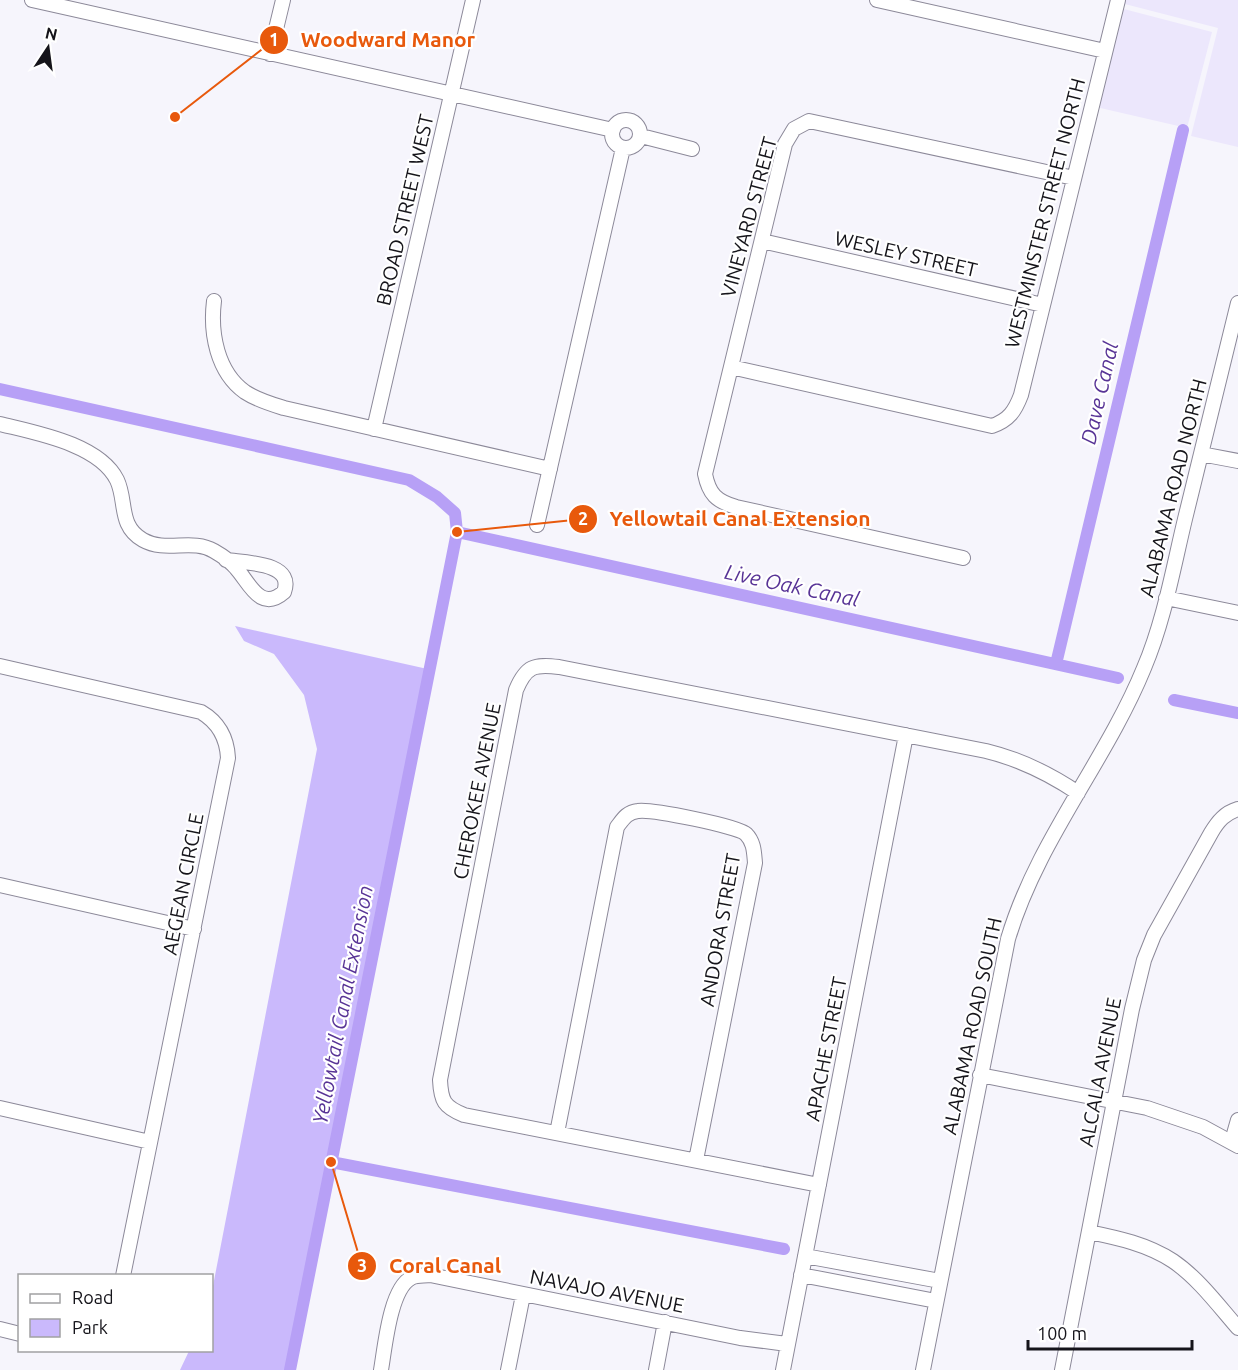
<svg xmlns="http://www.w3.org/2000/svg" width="1238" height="1370" font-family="Ubuntu,sans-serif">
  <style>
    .built { fill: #ece7fc }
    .green { fill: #cab9fc }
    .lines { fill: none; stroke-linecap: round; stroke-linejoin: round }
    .canal { stroke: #b7a0f6; stroke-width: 12 }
    .minor-casing { stroke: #8c8999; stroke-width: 16 }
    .minor { stroke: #fff; stroke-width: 14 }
    .labels { text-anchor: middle; stroke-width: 4.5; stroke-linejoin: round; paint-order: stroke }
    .street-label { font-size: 20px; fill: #15141a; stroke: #fff }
    .water-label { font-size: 21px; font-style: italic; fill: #583496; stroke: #fff }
    .leader { fill: none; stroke: #e8590c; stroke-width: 2 }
    .callout-dot { fill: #e8590c; stroke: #fff; stroke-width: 2 }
    .mark-label { font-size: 18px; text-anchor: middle; font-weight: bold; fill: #fff }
    .callout-label { font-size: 21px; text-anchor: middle; font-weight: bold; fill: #e8590c; stroke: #fff; stroke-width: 4.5; stroke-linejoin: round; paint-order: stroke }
  </style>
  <rect width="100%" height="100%" fill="#f6f5fc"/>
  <!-- built -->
  <path class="built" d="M1118,0H1238V147L1191,136L1218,28L1117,2Z
    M1120,8L1212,32L1187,128L1096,107Z"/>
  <!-- green -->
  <path class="green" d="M235,626L432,670L294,1370H180L189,1351L212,1350V1291L317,749L304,695L274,654L244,641Z"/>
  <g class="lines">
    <!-- canal -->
    <path class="canal" d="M0,389L409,480L437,497L455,513L457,532L290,1370
      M457,532L1118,678
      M1056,664L1183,130
      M1174,700L1238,713
      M331,1162L784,1249"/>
    <!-- minor casing -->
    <g class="minor-casing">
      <path id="minor" d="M32,0L613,130
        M877,0L1105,51
        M270,54L283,0
        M612 134a14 14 0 1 1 28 0a14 14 0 1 1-28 0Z
        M641,136L692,149
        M762,241L1043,305
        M214,301C210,333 217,372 245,392C257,400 271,404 284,408L550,469
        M731,367L992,426C1009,420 1015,411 1021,395L1118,0
        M0,424C36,433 99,444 117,480C127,501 118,526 143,540C166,553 192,538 214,551C221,555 231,562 236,568C249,582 260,613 284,592C295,562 245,563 226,560
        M374,429L473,0
        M1201,454L1238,461
        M537,525L623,148
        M963,558L736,507C716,501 709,494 705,474L785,144L794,129L809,121L1074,178
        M1166,598L1238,613
        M0,666L201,712C218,722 227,738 228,758L123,1276
        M0,885L194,929
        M980,1075L1147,1108L1203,1127L1238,1146
        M0,1108L150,1142
        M557,1133L617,827C623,819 627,812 638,811C651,809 738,826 746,834C754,842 754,852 755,863L696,1160
        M1232,1141L1238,1120
        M819,1185L464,1115C444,1107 441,1101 440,1080L516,690C526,666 534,664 559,667L986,751C1019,759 1050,774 1078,793
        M1089,1232C1118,1238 1147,1244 1173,1261C1198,1278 1218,1305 1238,1328
        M805,1256L940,1281
        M801,1275L936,1301
        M0,1329L20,1334
        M381,1370C385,1347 390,1289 411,1278C416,1275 424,1276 430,1275L740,1338L787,1344
        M508,1370L523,1295
        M656,1370L665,1322
        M783,1370L906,735
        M923,1370L1008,939C1037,841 1106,761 1144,668C1164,621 1173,569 1185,519C1203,447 1220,375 1238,303
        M1062,1370L1132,1009L1144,960L1154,935L1211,833C1218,821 1225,813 1238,809"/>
    </g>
    <!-- minor -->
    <use href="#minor" class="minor"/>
  </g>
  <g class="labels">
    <!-- street labels -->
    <g class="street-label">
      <text transform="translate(405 210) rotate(-77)" y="7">BROAD STREET WEST</text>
      <text transform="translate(1045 213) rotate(-76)" y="7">WESTMINSTER STREET NORTH</text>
      <text transform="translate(749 217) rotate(-75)" y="7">VINEYARD STREET</text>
      <text transform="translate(906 254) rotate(13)" y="7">WESLEY STREET</text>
      <text transform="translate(1173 488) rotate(-76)" y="7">ALABAMA ROAD NORTH</text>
      <text transform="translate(477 791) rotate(-79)" y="7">CHEROKEE AVENUE</text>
      <text transform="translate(183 884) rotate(-79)" y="7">AEGEAN CIRCLE</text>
      <text transform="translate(720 930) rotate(-80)" y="7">ANDORA STREET</text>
      <text transform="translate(972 1026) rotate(-78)" y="7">ALABAMA ROAD SOUTH</text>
      <text transform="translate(826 1049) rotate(-79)" y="7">APACHE STREET</text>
      <text transform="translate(1100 1072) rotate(-79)" y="7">ALCALA AVENUE</text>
      <text transform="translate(607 1291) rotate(11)" y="7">NAVAJO AVENUE</text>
    </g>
    <!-- water labels -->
    <g class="water-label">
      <text transform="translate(1100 393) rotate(-77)" y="7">Dave Canal</text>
      <text transform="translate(792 586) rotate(12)" y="7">Live Oak Canal</text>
      <text transform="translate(343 1005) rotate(-79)" y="7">Yellowtail Canal Extension</text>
    </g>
  </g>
  <!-- callouts -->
  <path class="leader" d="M175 117L274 40M457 532L583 519M331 1162L362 1266"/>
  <g class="callout-dot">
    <circle cx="175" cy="117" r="6"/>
    <circle cx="457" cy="532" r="6"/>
    <circle cx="331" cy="1162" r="6"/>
    <circle cx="274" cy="40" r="15"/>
    <circle cx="583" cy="519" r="15"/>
    <circle cx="362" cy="1266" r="15"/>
  </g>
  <g class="mark-label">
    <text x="274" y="46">1</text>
    <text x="583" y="525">2</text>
    <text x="362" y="1272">3</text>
  </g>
  <g class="callout-label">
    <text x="388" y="47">Woodward Manor</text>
    <text x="740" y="526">Yellowtail Canal Extension</text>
    <text x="445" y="1273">Coral Canal</text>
  </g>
  <!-- legend -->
  <rect x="18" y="1274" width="195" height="78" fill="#ffffff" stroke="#a1a1a3" stroke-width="1.5"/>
  <rect x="30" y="1294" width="30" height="9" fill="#ffffff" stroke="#a1a1a3" stroke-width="1.5"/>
  <text x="72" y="1304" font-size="18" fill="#15141a">Road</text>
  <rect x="30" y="1319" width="30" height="18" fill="#cab9fc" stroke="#a1a1a3" stroke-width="1.5"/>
  <text x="72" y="1334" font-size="18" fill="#15141a">Park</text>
  <!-- north arrow -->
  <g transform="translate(48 48) rotate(13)" stroke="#ffffff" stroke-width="4.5" paint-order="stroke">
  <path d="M0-4.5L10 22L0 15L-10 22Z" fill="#15141a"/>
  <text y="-9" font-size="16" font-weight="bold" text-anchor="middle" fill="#15141a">N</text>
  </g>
  <!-- scale -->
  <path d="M1028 1340v9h164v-9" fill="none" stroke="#15141a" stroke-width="3"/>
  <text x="1037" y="1340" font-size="18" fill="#15141a" stroke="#ffffff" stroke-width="4.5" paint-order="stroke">100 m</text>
</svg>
